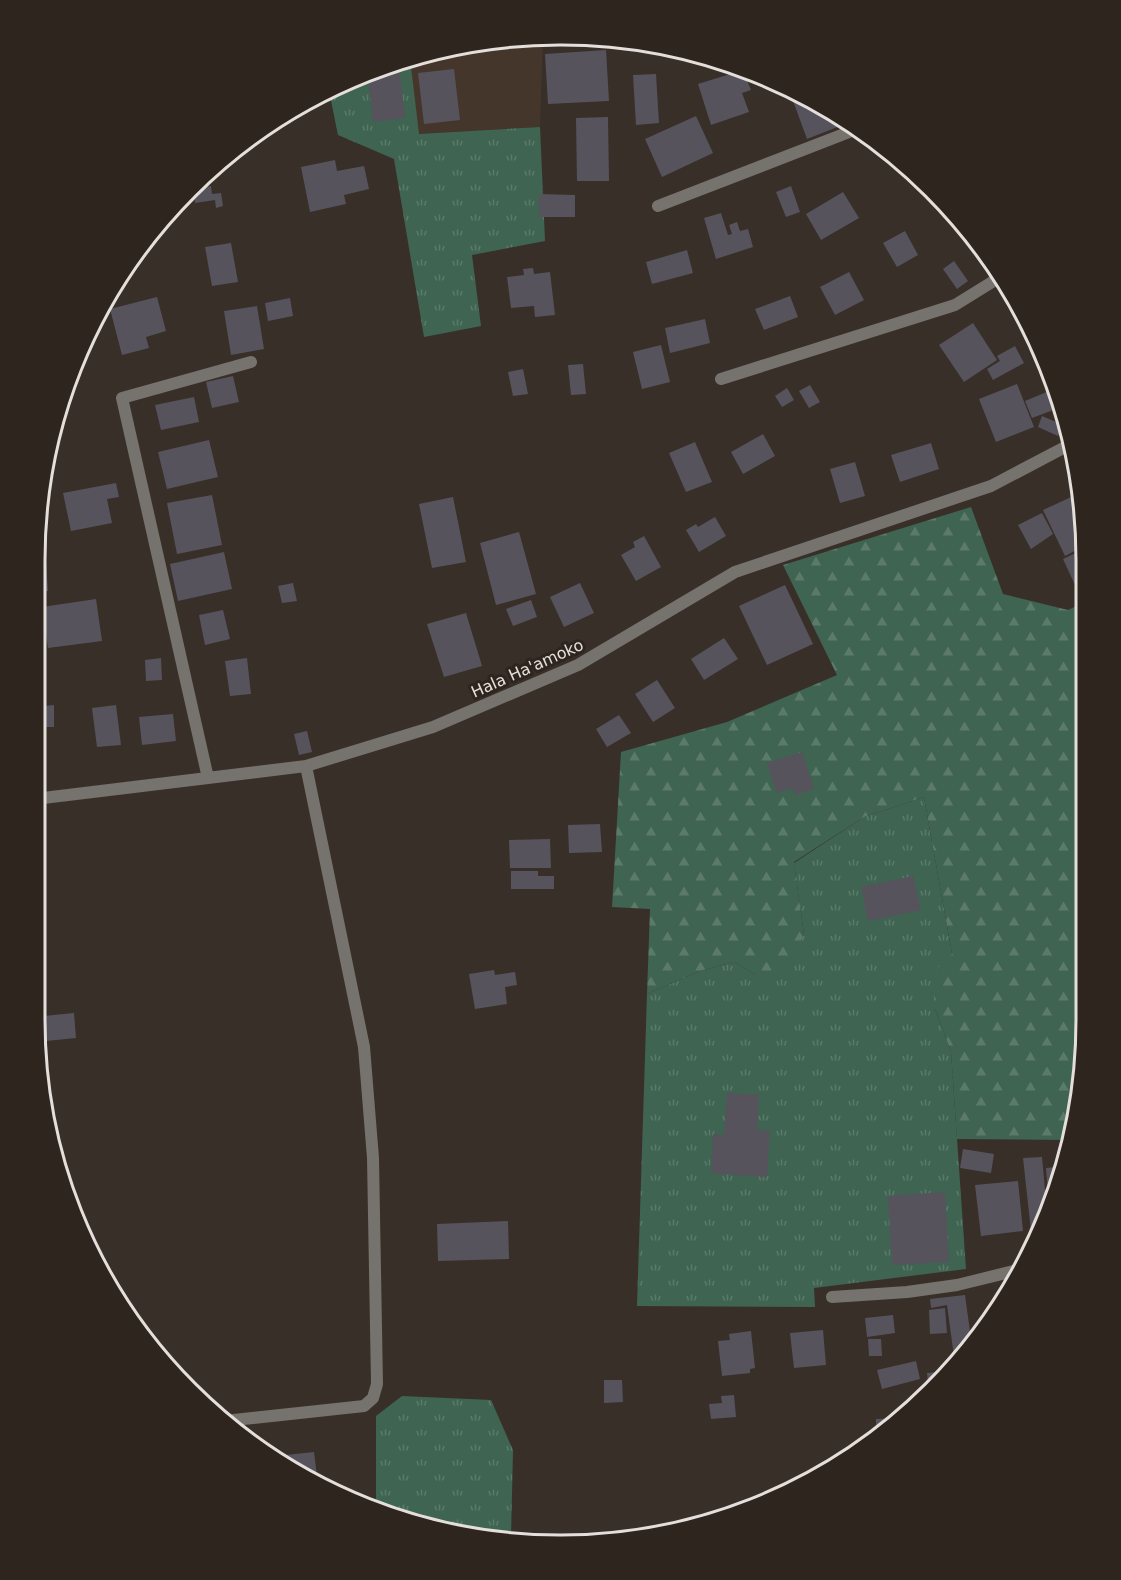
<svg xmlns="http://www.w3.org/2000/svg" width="1121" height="1580" font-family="'DejaVu Sans',sans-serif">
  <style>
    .built { fill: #45362b }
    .grass { fill: url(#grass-tufts) }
    .forest { fill: url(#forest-firs) }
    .building { fill: #57535d }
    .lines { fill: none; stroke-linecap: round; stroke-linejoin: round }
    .minor { stroke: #76726e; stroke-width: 12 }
    .labels { text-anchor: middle; stroke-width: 6; stroke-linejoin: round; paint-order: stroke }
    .street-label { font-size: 16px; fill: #e5dfdb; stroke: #2e251e }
    .rim { fill: none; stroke: #e5dfdb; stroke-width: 3 }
  </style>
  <defs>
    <pattern id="grass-tufts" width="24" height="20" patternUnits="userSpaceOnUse" patternTransform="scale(1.5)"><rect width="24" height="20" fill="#3f6452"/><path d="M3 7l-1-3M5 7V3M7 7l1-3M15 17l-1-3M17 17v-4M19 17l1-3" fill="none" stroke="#5b7a6a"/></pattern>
    <pattern id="forest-firs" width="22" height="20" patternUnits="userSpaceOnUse" patternTransform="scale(1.5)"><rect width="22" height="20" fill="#3f6452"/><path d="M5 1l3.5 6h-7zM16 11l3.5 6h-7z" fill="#5b7a6a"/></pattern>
  </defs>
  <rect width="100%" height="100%" fill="#382f28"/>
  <!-- built -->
  <path class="built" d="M543,37L540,127L418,134L410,58L492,39Z"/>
  <!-- grass -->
  <path class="grass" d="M410,58L419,134L540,127L545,241L472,255L481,326L424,337L394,159L338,135L329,91L392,62Z
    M924,797L952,954L935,1009L951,1052L966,1269L814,1288L815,1307L637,1306L647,994L700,971L734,962L756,975L804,935L794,863L864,817Z
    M402,1396L491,1400L513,1450L511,1537L458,1535L376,1508V1416Z"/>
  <!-- forest -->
  <path class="forest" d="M971,507L1003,594L1068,610L1083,603L1085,1054L1071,1140L957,1139L951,1052L935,1009L932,974L952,954L924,797L864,817L794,862L804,935L783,970L756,975L734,962L700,971L647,994L650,909L612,907L621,752L727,722L837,675L783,565Z"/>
  <!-- building -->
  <path class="building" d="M606,50L609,101L548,104L545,54Z
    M454,69L460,120L424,124L418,73Z
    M743,70L751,90L742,93L749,112L711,125L698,84Z
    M400,74L405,118L373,122L368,77Z
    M656,74L659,123L636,125L633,75Z
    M802,94L835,115L840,126L807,139L792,98Z
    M696,116L713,153L662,177L645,139Z
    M608,117L609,181H577L576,118Z
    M335,160L337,171L364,166L369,189L344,195L346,204L310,212L301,167Z
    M211,186L212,194L221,193L223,206L216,208L215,200L195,203L194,189Z
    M791,186L800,212L786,217L776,192Z
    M843,192L859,218L821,240L806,214Z
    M539,194L575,195V217H539Z
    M721,213L728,235L732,234L729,225L737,222L740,231L748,229L753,247L716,259L704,218Z
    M905,231L918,255L897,267L883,243Z
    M231,243L238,282L212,286L205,247Z
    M687,250L693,273L652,284L646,262Z
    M954,261L968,281L957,289L943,269Z
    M533,268L534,274L550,272L555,315L535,317L534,306L511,308L507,277L524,275L523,269Z
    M849,272L864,300L835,315L820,287Z
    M790,296L798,317L764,330L755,309Z
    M157,297L166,331L146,337L149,348L122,355L110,309Z
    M290,298L293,316L268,321L265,303Z
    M257,306L264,349L231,355L224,311Z
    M705,319L710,343L670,353L665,328Z
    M973,323L997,360L964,382L939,345Z
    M661,345L670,382L642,389L633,352Z
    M1015,346L1024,363L993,380L987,369L1000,361L997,356Z
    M583,364L586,394L571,395L568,365Z
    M523,369L528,394L513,396L508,372Z
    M233,376L239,402L212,408L206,382Z
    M1017,384L1034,427L996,442L979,399Z
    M810,385L820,402L809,408L799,391Z
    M787,388L794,400L782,407L775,396Z
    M1049,391L1056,409L1032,418L1025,401Z
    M194,397L199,422L161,430L155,405Z
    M1042,416L1063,425L1058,436L1038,427Z
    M763,434L775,456L743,474L731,452Z
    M209,440L218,477L167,489L158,452Z
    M695,442L712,482L686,492L669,453Z
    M931,443L939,469L900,482L891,455Z
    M855,462L865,496L840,503L830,469Z
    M116,483L119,497L107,499L112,523L71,531L63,493Z
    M1082,492V547L1065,556L1043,510Z
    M212,495L222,545L177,554L167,503Z
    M453,497L466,562L432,568L419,504Z
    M1042,513L1053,534L1031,549L1018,525Z
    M715,517L726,536L699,552L686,530L696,524L698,527Z
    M519,532L536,594L496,605L480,543Z
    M644,536L661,567L636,581L621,555L635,547L633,542Z
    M36,547H45L48,591L35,592Z
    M1082,550L1083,582L1075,585L1063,559Z
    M224,552L232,589L178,601L170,564Z
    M293,583L297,601L282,603L278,586Z
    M580,583L594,613L564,627L550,597Z
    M785,585L813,644L767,665L739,606Z
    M96,599L102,641L48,648L42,607Z
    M531,600L537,617L513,626L506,609Z
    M223,610L230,639L205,645L199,615Z
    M466,613L482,666L444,677L427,624Z
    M724,638L738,659L704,680L691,659Z
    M161,658L162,680L146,681L145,660Z
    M247,658L251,694L230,696L225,661Z
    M657,680L675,708L653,722L635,694Z
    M54,705V727H44L43,706Z
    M116,705L121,745L97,747L92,708Z
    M173,714L176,741L142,745L139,717Z
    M619,715L631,733L607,747L596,729Z
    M307,731L312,752L299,755L294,734Z
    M802,752L814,789L795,795L793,788L777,793L767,763Z
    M600,824L602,852L569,853L568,825Z
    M550,839L551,868H510L509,840Z
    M511,871H538V876H554V889H511Z
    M913,876L921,910L868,921L861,887Z
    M494,970L495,975L515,972L517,985L505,987L507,1004L475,1009L469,974Z
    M74,1013L76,1038L46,1041L44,1016Z
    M727,1093L759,1095L757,1130L770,1131L767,1177L711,1173L713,1134L724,1135Z
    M963,1149L994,1154L991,1173L960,1168Z
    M1042,1157L1047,1212L1037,1240H1032L1023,1158Z
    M1065,1166L1054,1194L1048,1195L1046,1168Z
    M1018,1181L1023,1231L981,1236L975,1185Z
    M945,1192L949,1262L892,1265L888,1196Z
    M508,1221L509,1259L438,1261L437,1224Z
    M965,1295L972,1346L955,1364L947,1305L931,1308L930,1299Z
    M945,1308L947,1333L930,1334L929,1310Z
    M893,1315L895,1333L867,1337L865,1318Z
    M823,1330L826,1365L794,1368L790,1333Z
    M751,1331L755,1368L750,1369V1373L722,1376L718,1341L730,1340L729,1334Z
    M868,1339H881L882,1356H869Z
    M916,1361L920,1379L882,1389L877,1370Z
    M948,1371L929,1392L927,1373Z
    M604,1380H622L623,1402L604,1403Z
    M734,1395L736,1417L711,1419L709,1404L722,1403L721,1396Z
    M903,1418L888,1427L876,1434V1419Z
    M314,1452L318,1484L276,1456Z"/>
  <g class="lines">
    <!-- minor -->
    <path class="minor" d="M658,206L857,129
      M721,379L955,305L997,279
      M208,778L122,398L251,362
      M35,799L306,766L433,727L578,665L735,572L991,486L1069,445
      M832,1297L907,1292L957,1285L1022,1269
      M228,1424L234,1420L364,1406L373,1398L377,1384L373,1158L364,1047L306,766"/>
  </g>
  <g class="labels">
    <!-- street labels -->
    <g class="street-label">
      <text transform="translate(527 668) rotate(-24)" y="6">Hala Ha'amoko</text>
    </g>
  </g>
  <!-- crop -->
  <path d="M0 0H1121V1580H0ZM560 45H561A515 515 0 0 1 1076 560V1020A515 515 0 0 1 561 1535H560A515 515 0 0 1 45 1020V560A515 515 0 0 1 560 45Z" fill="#2e251e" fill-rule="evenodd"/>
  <path class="rim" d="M560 45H561A515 515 0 0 1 1076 560V1020A515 515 0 0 1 561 1535H560A515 515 0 0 1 45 1020V560A515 515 0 0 1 560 45Z"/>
</svg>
